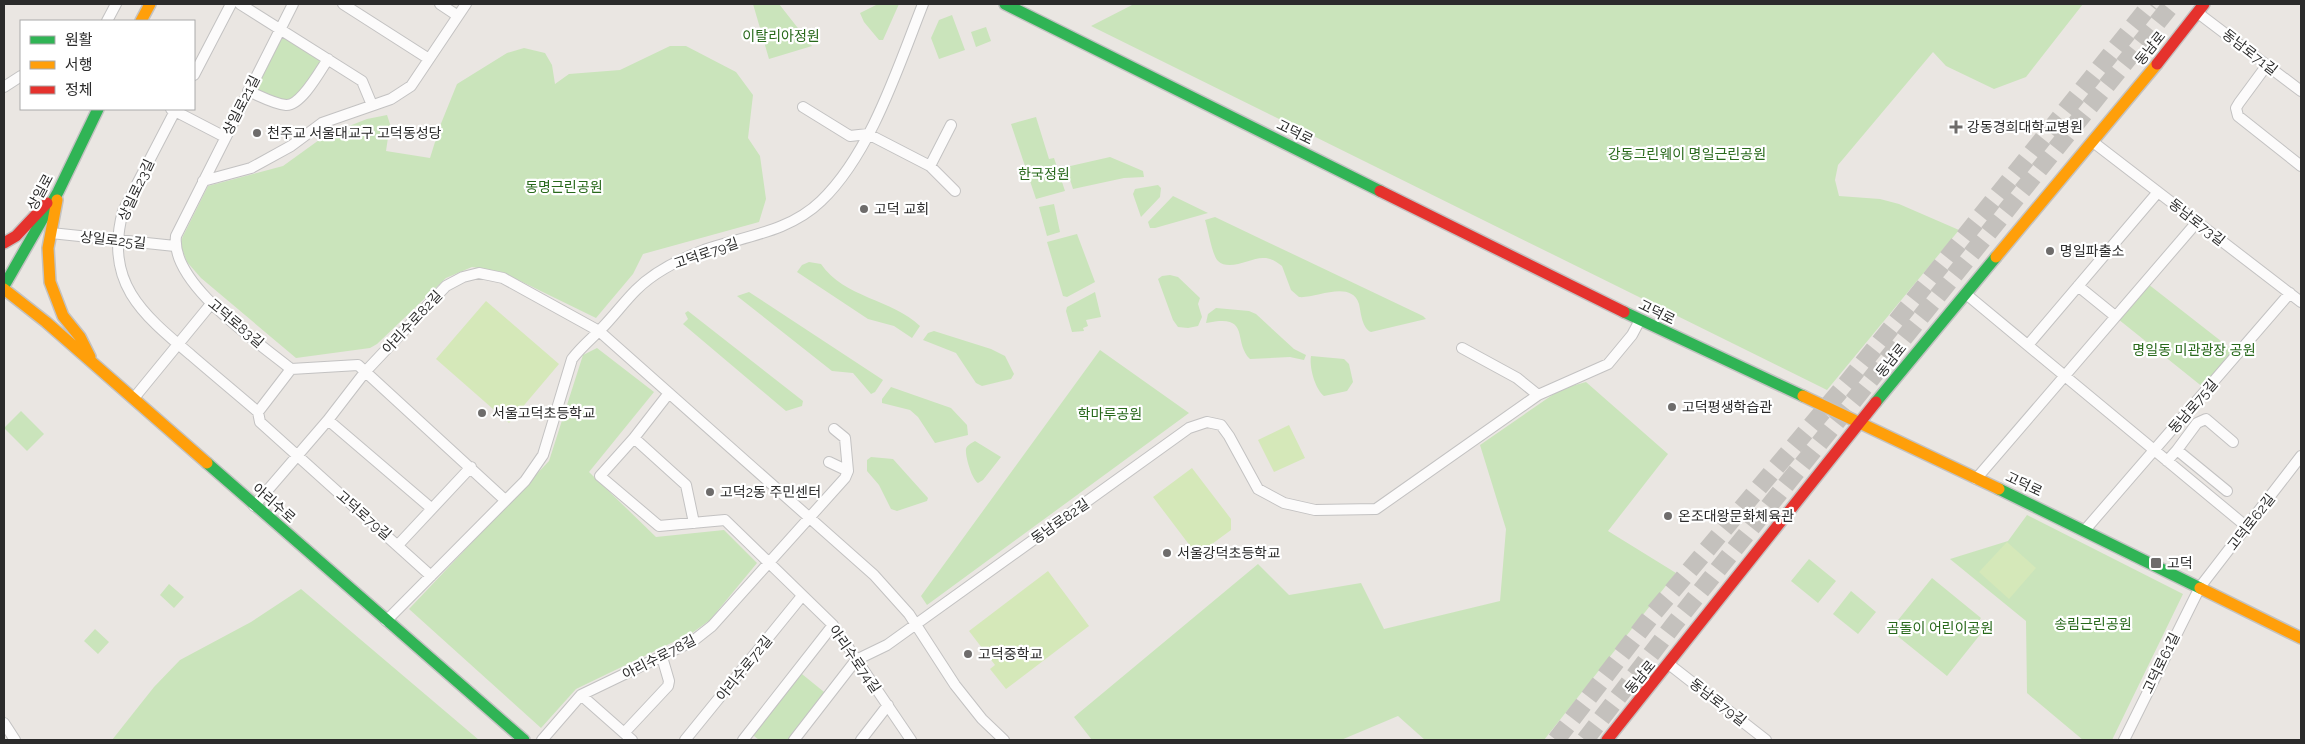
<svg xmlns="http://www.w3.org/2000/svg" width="2305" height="744" font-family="Raleway,'Noto Sans KR',sans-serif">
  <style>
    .green { fill: #cae4bb }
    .pitch { fill: #d5e8b9 }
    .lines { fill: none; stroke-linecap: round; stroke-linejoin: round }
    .highway-tunnel { stroke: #c4c1bd; stroke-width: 18; stroke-dasharray: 18 9; stroke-linecap: butt }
    .street-casing { stroke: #c3c2c2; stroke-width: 12 }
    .fast-casing { stroke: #c3c2c2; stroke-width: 14 }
    .slow-casing { stroke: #c3c2c2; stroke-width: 14 }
    .jam-casing { stroke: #c3c2c2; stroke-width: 14 }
    .street { stroke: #fcfbfb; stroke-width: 10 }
    .fast { stroke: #30b455; stroke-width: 11 }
    .slow { stroke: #ff9f0a; stroke-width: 11 }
    .jam { stroke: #e5322d; stroke-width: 11 }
    .poi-dot { fill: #6e6c6b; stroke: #fff; stroke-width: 2 }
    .labels { text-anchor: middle; stroke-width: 4.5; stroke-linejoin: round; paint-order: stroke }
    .park-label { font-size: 14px; fill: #28691b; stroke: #fff }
    .street-label { font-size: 14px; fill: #2b2b2b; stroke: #fff }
    .poi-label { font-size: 14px; fill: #2b2b2b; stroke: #fff; text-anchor: start }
  </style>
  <rect width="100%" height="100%" fill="#eae6e2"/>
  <!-- green -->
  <path class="green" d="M753,4H779L812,46L769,59Z
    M878,4H899L883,40H879L864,22L860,13Z
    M1134,4H2083L2026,77L1994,89L1946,66L1933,52L1838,165L1835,180L1839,196L1880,199L1899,204L1959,230L1827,390L1091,26Z
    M952,15L965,50L939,59L931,38L939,20Z
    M986,27L991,41L976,47L971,32Z
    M280,30L326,59L292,103L250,91Z
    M670,46H686L736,72L753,95L748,138L760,156L766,199L759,222L643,254L633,274L596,318L502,272L472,267L446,278L377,344L370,348L296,358L201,278L187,262L180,244L183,236L208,186L283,166L326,135L367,119L387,115L390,124L386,151L430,158L440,126L457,84L507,53L524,48L545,53L552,65L555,84L569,74L620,70Z
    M1036,117L1049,159L1054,158L1065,191L1036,199L1011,124Z
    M1110,157L1143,171L1144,177L1124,178L1073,189L1066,167Z
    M1158,185L1161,188L1160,197L1141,217L1133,194L1135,189Z
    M1173,196L1208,213L1155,228H1150L1148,222Z
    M1054,204L1060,232L1047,236L1039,207Z
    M1215,217L1423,316L1426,319L1371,332C1362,328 1361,313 1359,304C1351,279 1315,299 1299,297L1291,290L1282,266C1277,262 1271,258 1264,258C1252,257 1230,272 1218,261C1212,255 1208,229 1205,220Z
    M1077,234L1095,282L1067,297L1063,296L1047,242Z
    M809,262L821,264C844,298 892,299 920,326L912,338L894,326L868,319L797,272L802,265Z
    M1170,275L1178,277L1200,298L1198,304L1202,317L1198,326L1188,328L1178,327L1173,320L1158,279L1162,276Z
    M2148,284L2235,352L2204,388L2118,319Z
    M749,292L883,380L875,392L871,394L853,373L832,371L737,296Z
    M1095,292L1101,317L1086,320L1088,326L1083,328L1084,331L1072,332L1066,311L1067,307Z
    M1216,308L1249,311L1256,314L1294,349L1306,355L1304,360L1290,357L1250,359C1232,341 1252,313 1206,323L1208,314Z
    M688,311L803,401L802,406L786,411L683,324L688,319L685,313Z
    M934,331L991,349L1005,356L1014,374L1011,379L982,386L976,383L956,353L923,340L928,333Z
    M597,348L654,392L589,472L656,537L724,530L757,563L710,620L692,633L576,689L541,728L409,609L549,461L583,355Z
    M1100,350L1189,413L927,605L921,596Z
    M1311,356L1344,359L1349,364L1353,382L1347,391L1324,396C1315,389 1309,367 1311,356Z
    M1586,382L1668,454L1608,531L1676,573L1544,740H1425L1398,716L1341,740H1092L1074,717L1258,564L1289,595L1361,583L1384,629L1500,601L1506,529L1480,445L1561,389Z
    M891,387L951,408L967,425L968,435L935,443L918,417L910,410L882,403V399Z
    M21,411L44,434L27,451L4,428Z
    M975,441L1001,457L983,480L978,483C972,480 965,456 966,449C967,445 972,443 975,441Z
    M871,457L893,459L928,498L927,501L897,511L891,509L879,485L867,471V460Z
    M2027,515L2183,594L2112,740H2083L2027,693L2026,621L1950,559L2008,541Z
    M1809,559L1836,581L1818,603L1791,581Z
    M1932,578L1981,618L1976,625L1983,631L1947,676L1890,630Z
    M169,584L184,597L174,608L160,595Z
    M301,589L479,740H112L154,687L180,660L251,622Z
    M1851,591L1876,612L1858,634L1833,614Z
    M95,629L109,642L98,654L84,641Z
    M797,670L829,696L794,740H759L749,732Z"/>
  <!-- pitch -->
  <path class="pitch" d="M486,301L559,364L509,423L436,359Z
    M1289,425L1305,458L1274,472L1258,440Z
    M1192,468L1231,519V530L1197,555L1153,497Z
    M2007,542L2036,568L2009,599L1979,572Z
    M1048,571L1089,626L1006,689L990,669L995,665L969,631Z"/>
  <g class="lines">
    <!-- highway-tunnel -->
    <path class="highway-tunnel" d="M1556,740L1652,615L1846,384L2151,4
      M1585,740L1675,623L2172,4"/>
    <!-- street casing -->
    <g class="street-casing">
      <path id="street" d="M240,4L362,81L372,105
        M293,4L176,236C170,284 257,341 291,369L358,365L505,500
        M343,4L429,59
        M440,4L458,16
        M2198,13L2301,91
        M107,21L116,4
        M2267,65L2239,103L2236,108L2238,116L2301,166
        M194,75L231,4
        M4,87L21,76
        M248,91C260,96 274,104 286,105C301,106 320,71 328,59
        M803,107L850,136L868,134L930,166L955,191
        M171,109L225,137
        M176,109L123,211C104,282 141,313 191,355C213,374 236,393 258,412L260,422L431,576
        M2093,142L2301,302
        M930,166L951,125
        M203,181L251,168L291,146L322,123L391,99L411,86L466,4
        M51,233L175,246
        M2078,286L2115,316
        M1966,294L2247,527
        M2028,345L2158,192
        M1462,348L1517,378L1538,395
        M669,393L634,438L600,476L659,526L725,520L833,625L911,740
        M134,398L211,304
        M258,412L291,369
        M328,420L431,508
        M634,438L686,485L694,523
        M2177,450L2197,423L2206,419L2233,442
        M2167,461L2177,450L2227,491
        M829,462L848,471
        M1976,479L2197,222
        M254,506L328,420L365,372L446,286L463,277L479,273L503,278L599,331L874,575L909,614L955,685L982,719L1004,740
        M2085,530L2290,293
        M398,545L471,467
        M386,621L525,481L543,455L572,359C581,347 591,339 601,329C613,317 624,302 636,290C655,271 680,259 704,250C745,236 789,232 821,201C871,153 898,67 923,4
        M1670,665L1766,740
        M581,695L632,740
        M4,723L15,740
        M624,733L668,686L669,681L662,657
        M542,740L581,695L693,641L712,626L845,478L848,471L845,438L834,429
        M685,740L802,596
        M743,740L833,625
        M794,740L856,660L887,645L1189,428L1207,422L1221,425L1229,436L1258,489L1284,503L1315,510L1376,509L1538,395L1608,364L1632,335L1640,320
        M861,740L888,705
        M2124,740L2200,587L2301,456"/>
    </g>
    <!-- fast casing -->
    <g class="fast-casing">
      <path id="fast" d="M1005,4L1380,191
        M4,286L58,192L98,109
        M1624,312L1803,396
        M1876,402L1996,257
        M207,463L524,740
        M1999,489L2200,588"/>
    </g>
    <!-- slow casing -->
    <g class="slow-casing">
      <path id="slow" d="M141,21L150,4
        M57,200L48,248L50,282L63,316L80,337L90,357
        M1996,257L2157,64
        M4,289L46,322L207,463
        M1803,396L1999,489
        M2200,588L2301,638"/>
    </g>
    <!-- jam casing -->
    <g class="jam-casing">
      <path id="jam" d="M2157,64L2204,4
        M1380,191L1624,312
        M4,243L16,236L47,203
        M1607,740L1876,402"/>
    </g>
    <!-- street -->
    <use href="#street" class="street"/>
    <!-- fast -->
    <use href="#fast" class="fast"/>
    <!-- slow -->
    <use href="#slow" class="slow"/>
    <!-- jam -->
    <use href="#jam" class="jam"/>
  </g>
  <!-- markers -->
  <g class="poi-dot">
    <path d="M1953.5 119.5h5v5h5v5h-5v5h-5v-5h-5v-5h5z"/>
    <circle cx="257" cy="133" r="5"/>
    <circle cx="864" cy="209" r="5"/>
    <circle cx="2050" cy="251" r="5"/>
    <circle cx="1672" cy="407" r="5"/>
    <circle cx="482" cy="413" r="5"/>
    <circle cx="710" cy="492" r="5"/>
    <circle cx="1668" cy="516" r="5"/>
    <circle cx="1167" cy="553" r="5"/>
    <rect x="2150" y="557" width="12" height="12" rx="2.5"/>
    <circle cx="968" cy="654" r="5"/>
  </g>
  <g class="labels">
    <!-- park labels -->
    <g class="park-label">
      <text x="781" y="41">이탈리아정원</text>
      <text x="1687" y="159">강동그린웨이 명일근린공원</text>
      <text x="1044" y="179">한국정원</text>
      <text x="564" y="192">동명근린공원</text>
      <text x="2194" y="355">명일동 미관광장 공원</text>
      <text x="1110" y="419">학마루공원</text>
      <text x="2093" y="629">송림근린공원</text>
      <text x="1940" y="633">곰돌이 어린이공원</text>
    </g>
    <!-- street labels -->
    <g class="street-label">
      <text transform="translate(2150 48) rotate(-51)" y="5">동남로</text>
      <text transform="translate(2250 52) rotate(38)" y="5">동남로71길</text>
      <text transform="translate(241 105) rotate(-63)" y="5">상일로21길</text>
      <text transform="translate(1295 132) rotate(26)" y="5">고덕로</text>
      <text transform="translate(136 190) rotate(-65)" y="5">상일로23길</text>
      <text transform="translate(40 192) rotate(-62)" y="5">상일로</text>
      <text transform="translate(2197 222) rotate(38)" y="5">동남로73길</text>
      <text transform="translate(113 240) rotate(6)" y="5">상일로25길</text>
      <text transform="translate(706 253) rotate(-19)" y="5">고덕로79길</text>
      <text transform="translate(1657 312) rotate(26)" y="5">고덕로</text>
      <text transform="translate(412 322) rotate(-47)" y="5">아리수로82길</text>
      <text transform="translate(236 323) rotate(40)" y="5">고덕로83길</text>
      <text transform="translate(1891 360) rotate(-51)" y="5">동남로</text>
      <text transform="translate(2193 406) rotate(-49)" y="5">동남로75길</text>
      <text transform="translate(2024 484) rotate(25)" y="5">고덕로</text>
      <text transform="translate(274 503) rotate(41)" y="5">아리수로</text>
      <text transform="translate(364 515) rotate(41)" y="5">고덕로79길</text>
      <text transform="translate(1060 521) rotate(-35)" y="5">동남로82길</text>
      <text transform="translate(2251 522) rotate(-52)" y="5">고덕로62길</text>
      <text transform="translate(659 657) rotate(-27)" y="5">아리수로78길</text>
      <text transform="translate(855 659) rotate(55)" y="5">아리수로74길</text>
      <text transform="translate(2161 663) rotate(-64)" y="5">고덕로61길</text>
      <text transform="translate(744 668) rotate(-51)" y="5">아리수로72길</text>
      <text transform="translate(1640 677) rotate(-50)" y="5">동남로</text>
      <text transform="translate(1718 702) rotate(38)" y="5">동남로79길</text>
    </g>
    <!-- poi labels -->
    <g class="poi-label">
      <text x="1967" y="132">강동경희대학교병원</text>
      <text x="267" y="138">천주교 서울대교구 고덕동성당</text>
      <text x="874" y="214">고덕 교회</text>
      <text x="2060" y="256">명일파출소</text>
      <text x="1682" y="412">고덕평생학습관</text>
      <text x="492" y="418">서울고덕초등학교</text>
      <text x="720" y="497">고덕2동 주민센터</text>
      <text x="1678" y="521">온조대왕문화체육관</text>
      <text x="1177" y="558">서울강덕초등학교</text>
      <text x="2167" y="568">고덕</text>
      <text x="978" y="659">고덕중학교</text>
    </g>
  </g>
  <!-- border -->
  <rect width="2305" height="744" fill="none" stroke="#2b2b2b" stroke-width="10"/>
  <!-- legend -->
  <rect x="20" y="20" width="175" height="90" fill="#ffffff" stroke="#aaaaaa"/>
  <rect x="30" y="36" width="25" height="8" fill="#30b455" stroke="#aaaaaa"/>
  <text x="65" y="45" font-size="15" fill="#2b2b2b">원활</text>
  <rect x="30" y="61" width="25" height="8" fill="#ff9f0a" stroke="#aaaaaa"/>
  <text x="65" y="70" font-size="15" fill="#2b2b2b">서행</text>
  <rect x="30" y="86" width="25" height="8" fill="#e5322d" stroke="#aaaaaa"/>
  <text x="65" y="95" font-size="15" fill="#2b2b2b">정체</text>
</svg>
